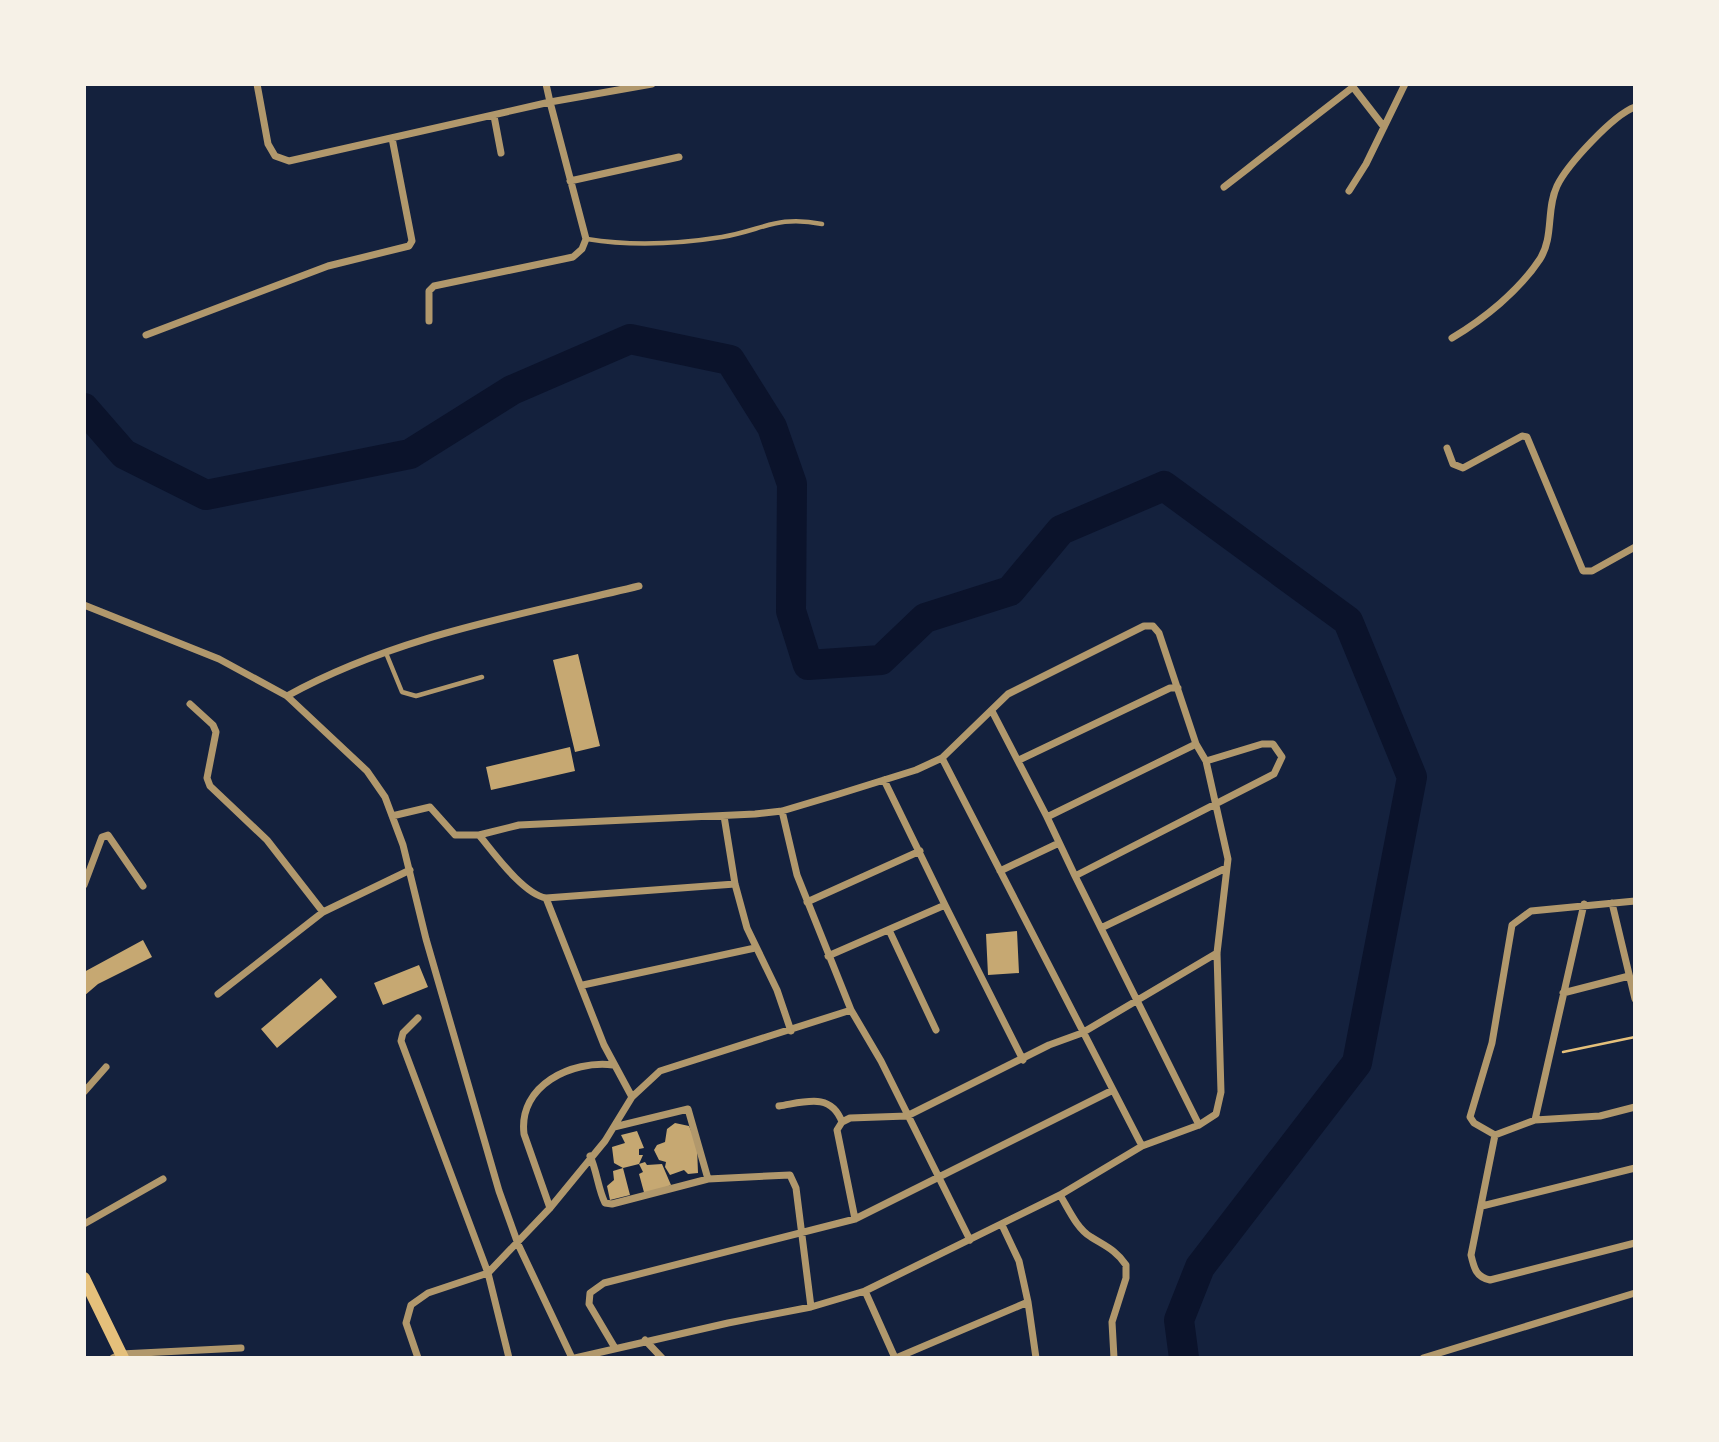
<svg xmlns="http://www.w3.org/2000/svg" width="1719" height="1442" font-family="'IBM Plex Sans',sans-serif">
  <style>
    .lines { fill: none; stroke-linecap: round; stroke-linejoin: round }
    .river { stroke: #0b132b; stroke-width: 30 }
    .building { fill: #c6a872 }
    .path { stroke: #e5c07b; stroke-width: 2.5 }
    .service { stroke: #b1986c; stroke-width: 4.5 }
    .minor { stroke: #b1986c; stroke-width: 7 }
    .secondary { stroke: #e5c07b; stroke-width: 12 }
  </style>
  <rect width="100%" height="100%" fill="#14213d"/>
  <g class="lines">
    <!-- river -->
    <path class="river" d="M84,408L124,454L206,495L410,454L512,390L630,339L730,360L772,427L792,484L791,611L808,665L881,660L925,618L1010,591L1061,530L1164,486L1348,621L1412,777L1357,1063L1200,1267L1179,1320L1184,1358"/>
  </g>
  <!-- building -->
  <path class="building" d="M578,654L600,746L575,752L553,660Z
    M570,747L575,771L491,790L486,767Z
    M1017,931L1019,973L988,975L986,934Z
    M143,940L152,957L98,984L84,996V972Z
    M419,965L428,987L383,1005L374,983Z
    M321,978L337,997L277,1048L261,1029Z
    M675,1123L689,1126L693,1135L697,1147L698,1173L688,1174L684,1170L670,1175L665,1167L666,1162L659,1160L654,1150L657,1145L665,1142L667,1129Z
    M637,1131L644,1148L639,1149V1155H643L639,1164L623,1168L614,1163L612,1147L625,1143L621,1135Z
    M645,1162L647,1165L662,1164L671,1185L645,1196L639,1174L643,1172L639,1164Z
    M623,1168L630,1195L610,1200L607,1186L614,1180L613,1171Z"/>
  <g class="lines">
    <!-- path -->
    <path class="path" d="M1563,1052L1635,1037"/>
    <!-- service -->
    <path class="service" d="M587,239C630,246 678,244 722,237C763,230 777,215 822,224
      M386,653L402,692L416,696L482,677"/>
    <!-- minor -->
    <path class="minor" d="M257,84L268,144L275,156L289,161L550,102L586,239L582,249L573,257L434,286L429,291V321
      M546,84L550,102L652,84
      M1353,87L1384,127
      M494,116L501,153
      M570,181L679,157
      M1224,187L1353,87L1352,84
      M1349,191L1366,164L1405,84
      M146,335L328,266L409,246L412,241L392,138
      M1452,338C1484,319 1519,291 1540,259C1554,237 1546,209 1557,186C1567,165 1613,115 1635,107
      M1447,448L1453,464L1463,468L1522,436L1527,437L1583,571H1592L1635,547
      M84,605L219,659L287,696L367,771L385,797L403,845L426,939L499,1191L518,1244L572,1358
      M287,696C395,636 520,615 639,586
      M190,704L213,725L216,732L207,778L210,786L267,840L323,912
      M992,711L1047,817
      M1196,744L1047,817L1075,876L1274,774L1282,757L1273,744H1262L1206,761
      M942,758L1142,1146
      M1019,760L1170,688H1178
      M884,780L945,905
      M782,811L797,875L851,1010L881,1061L970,1240
      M392,816L430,807L455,835H479
      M724,816L735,884L747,928L777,990L791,1031
      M1000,871L1059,843
      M1075,876L1199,1125
      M84,885L102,837L108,835L143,886
      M546,898L735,884
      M1635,901L1531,911L1512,925L1492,1043L1470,1117L1474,1123L1495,1135L1535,1120L1600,1116L1635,1107
      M807,902L920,851
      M1612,903L1635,999
      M1101,928L1226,868
      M889,930L936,1030
      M828,956L945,905L1023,1060
      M583,985L755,948
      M1563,993L1629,976
      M218,994L323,912L410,870
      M418,1018L403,1033L401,1041L488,1273L509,1358
      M84,1092L106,1067
      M779,1106C805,1102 831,1092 842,1122
      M1535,1120L1584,904
      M614,1127L688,1109L708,1179
      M1495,1135L1471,1255C1474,1268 1476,1277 1490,1280L1635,1243
      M590,1156C597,1171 598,1189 605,1203L612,1204L708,1179L790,1175L796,1188L811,1307
      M1060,1195C1068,1208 1077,1229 1091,1237C1105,1246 1116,1250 1126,1265V1278L1112,1322L1114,1358
      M1482,1206L1635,1168
      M550,1208L524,1134C518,1085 572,1060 613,1065
      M855,1219L837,1130L842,1122L850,1118L907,1116L1049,1045L1082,1033L1217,953
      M84,1224L163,1179
      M865,1291L895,1358
      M1028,1302L1036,1358
      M645,1340L662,1358
      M615,1348L589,1304L590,1293L604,1283L855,1219L1111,1091
      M113,1358L121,1354L241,1348
      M418,1358L406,1323L411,1305L428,1293L488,1273L550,1208L605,1141L632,1097L660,1071L851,1010
      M575,1358L728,1323L811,1307L865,1291L1060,1195L1142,1146L1199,1125L1216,1114L1221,1092L1217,953L1228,859L1206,761L1196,744L1159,633L1153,626H1144L1008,694L942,758L916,770L839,794L782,811L755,814L519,825L479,835C494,853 523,894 546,898L604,1045L632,1097
      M896,1358L1028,1302L1019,1261L1002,1225
      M1423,1358L1635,1293"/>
    <!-- secondary -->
    <path class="secondary" d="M84,1278L123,1358"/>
  </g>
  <!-- border -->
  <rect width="1719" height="1442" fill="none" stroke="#f6f1e7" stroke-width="172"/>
</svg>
